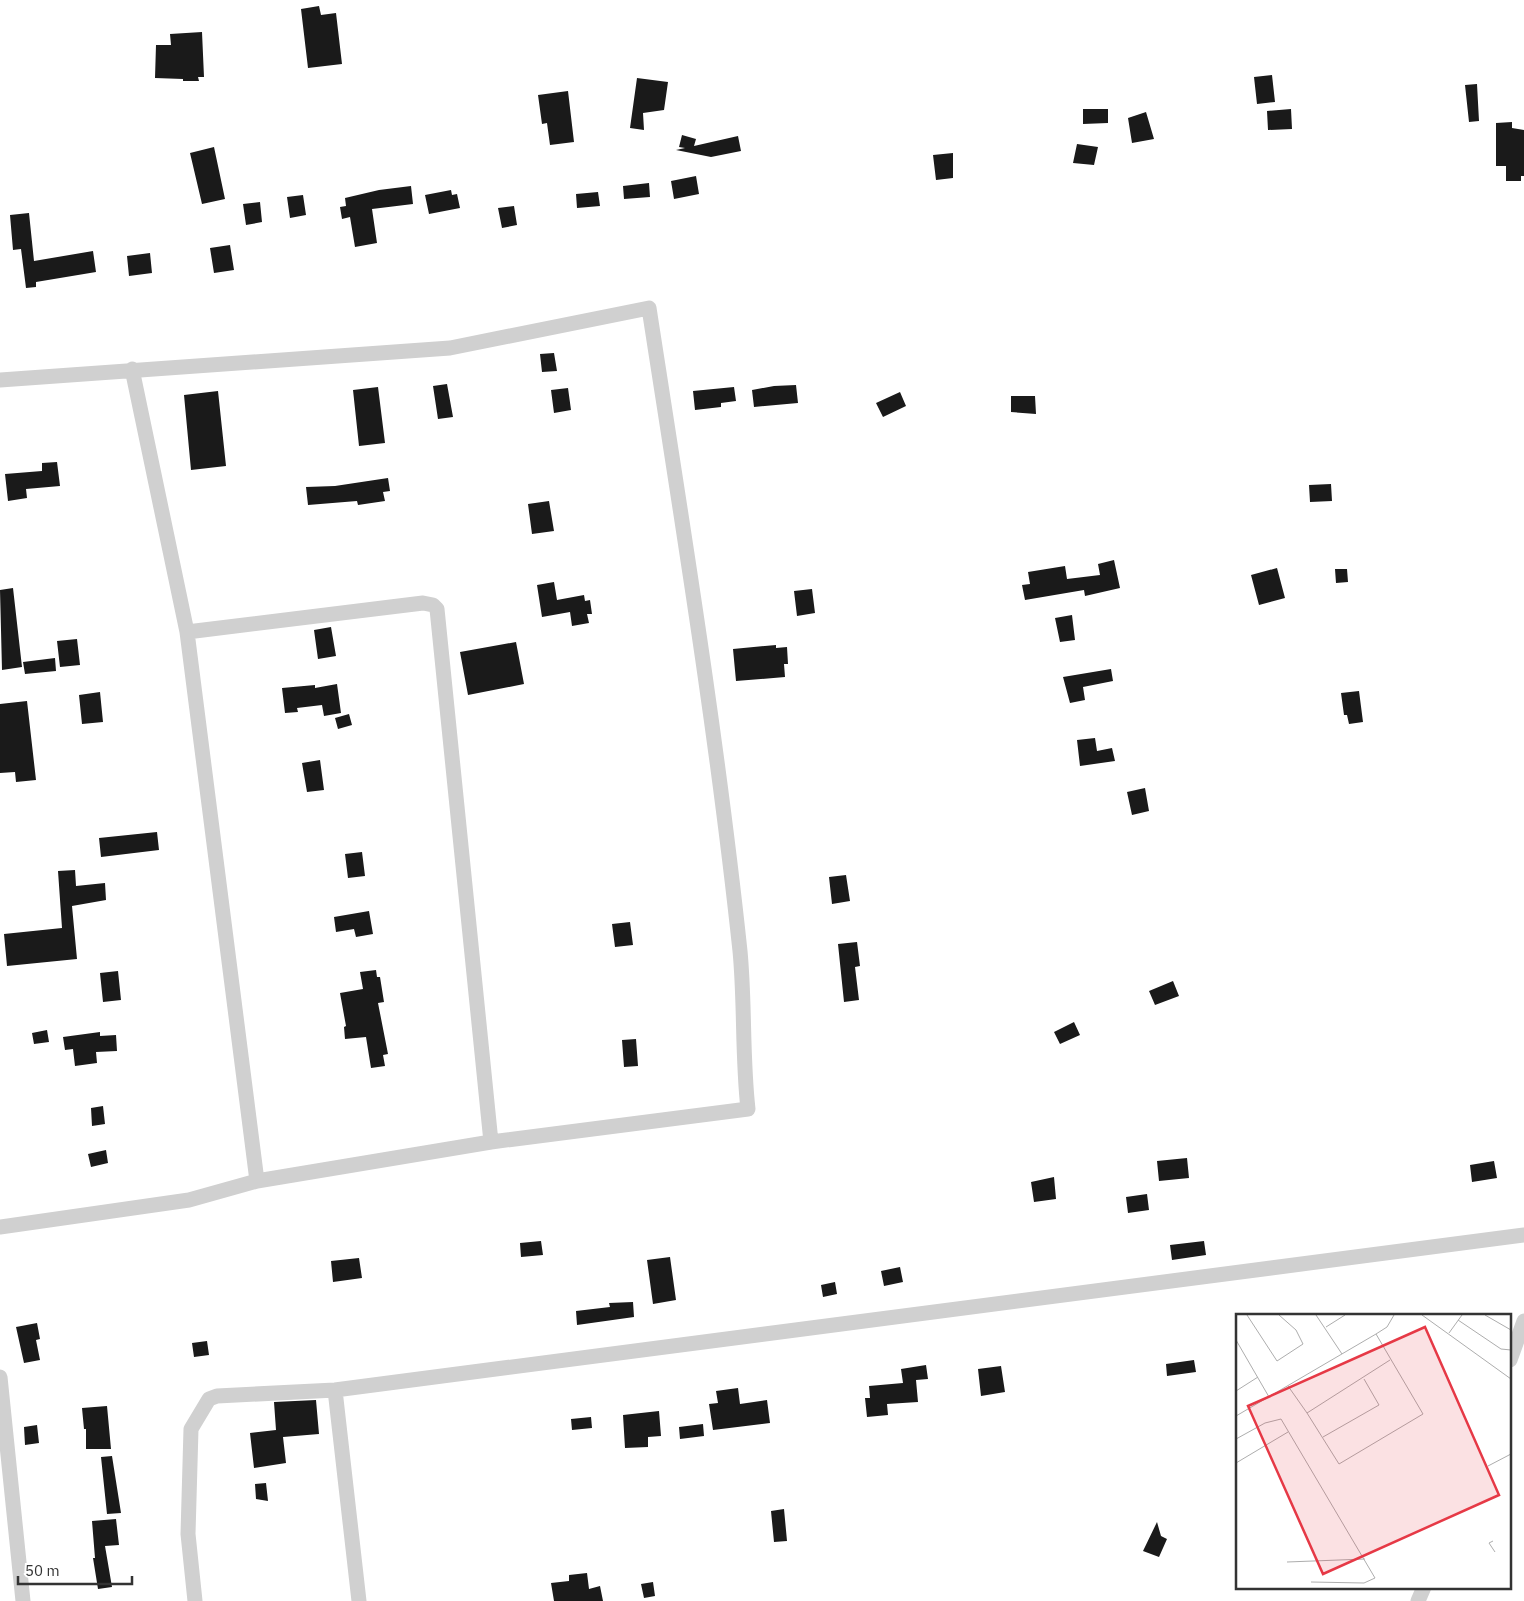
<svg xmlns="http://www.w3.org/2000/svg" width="1524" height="1601" font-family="'IBM Plex Sans',sans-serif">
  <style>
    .building { fill: #1a1a1a }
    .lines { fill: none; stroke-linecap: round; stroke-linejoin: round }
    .street { stroke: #d0d0d0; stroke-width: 15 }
    .inset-road { fill: none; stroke: #adadad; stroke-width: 1 }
    .view { fill: #e63946; fill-opacity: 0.15; stroke: #e63946; stroke-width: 2.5 }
    .inset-edge { fill: none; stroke: #333; stroke-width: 2.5 }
  </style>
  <rect width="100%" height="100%" fill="#fff"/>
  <!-- building -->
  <path class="building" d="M319,6L321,15L336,13L342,64L308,68L301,9Z
    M202,32L204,77H198L199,81H183V79L155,78L156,45H171L170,34Z
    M1272,75L1275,102L1257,104L1254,77Z
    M637,78L668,82L664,110L643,113L644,130L630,128Z
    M1477,84L1479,121L1469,122L1465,85Z
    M568,91L574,142L550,145L547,123L542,124L538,95Z
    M1083,109H1108V123L1083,124Z
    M1291,109L1292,129L1268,130L1267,111Z
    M1146,112L1154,139L1132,143L1128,118Z
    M1512,122V128L1524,130V176H1521V181H1506V166H1496V123Z
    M682,135L696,139L694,146L738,136L741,151L711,157L676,150L685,148L679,147Z
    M1077,144L1098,147L1094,165L1073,163Z
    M214,147L225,199L202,204L190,153Z
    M953,153V178L936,180L933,155Z
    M696,176L699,194L674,199L671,181Z
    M649,183L650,197L624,199L623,186Z
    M411,186L413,204L372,209L377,243L355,247L350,217L342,219L340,207L346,206L345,198L379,190Z
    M451,190L452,195L457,194L460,208L429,214L425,195Z
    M598,192L600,206L577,208L576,194Z
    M303,195L306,215L290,218L287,197Z
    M260,202L262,222L246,225L243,204Z
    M514,206L517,225L502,228L498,208Z
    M29,213L34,261L93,251L96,272L36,282V287L26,288L21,249L13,250L10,215Z
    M230,245L234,270L214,273L210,248Z
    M150,253L152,273L129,276L127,256Z
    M554,353L557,371L542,372L540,354Z
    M447,384L453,417L438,419L433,386Z
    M796,385L798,403L754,407L752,390L774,386Z
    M378,387L385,443L359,446L353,390Z
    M734,387L736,401L721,403V407L695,410L693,391Z
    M568,388L571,410L554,413L551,390Z
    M218,391L226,466L191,470L184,395Z
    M900,392L906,406L883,417L876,403Z
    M1011,396H1035L1036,414L1011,412Z
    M57,462L60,486L26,489L27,498L8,501L5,474L42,471V463Z
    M388,478L390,491L383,492L385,501L358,505L357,501L308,505L306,487L335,486Z
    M1331,484L1332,501L1310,502L1309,485Z
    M549,501L554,531L532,534L528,504Z
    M1114,560L1120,588L1085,596L1084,590L1025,600L1022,585L1030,584L1028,572L1065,566L1067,579L1100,575L1098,564Z
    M1277,568L1285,598L1259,605L1251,575Z
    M1335,569H1347L1348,582L1336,583Z
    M554,582L557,600L584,595L585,601L590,600L592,614H587L589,623L572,626L570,612L542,617L537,585Z
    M13,588L22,667L2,670L0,590Z
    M812,589L815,613L797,616L794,591Z
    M1072,615L1075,640L1060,642L1055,618Z
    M331,627L336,656L318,659L314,630Z
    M77,639L80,665L60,667L57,641Z
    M516,642L524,684L468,695L460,652Z
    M776,645V648L787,647L788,664H784L785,677L736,681L733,649Z
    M55,658L56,671L25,674L23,662Z
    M1111,669L1113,681L1083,687L1085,700L1070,703L1063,677Z
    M337,684L341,713L324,716L322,705L297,708L298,712L285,713L282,688L315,685V688Z
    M1359,691L1363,722L1349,724L1347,715H1344L1341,693Z
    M100,692L103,722L82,724L79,695Z
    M27,701L36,780L16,782L15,772L0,773V704Z
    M349,714L352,725L338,729L335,718Z
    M1095,738L1097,751L1112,748L1115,761L1080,766L1077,740Z
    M320,760L324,790L307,792L302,763Z
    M1145,788L1149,811L1132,815L1127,792Z
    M157,832L159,850L101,857L99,838Z
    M362,852L365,876L348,878L345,854Z
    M75,870L76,886L105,883L106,900L72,906L77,959L7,966L4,934L62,928L58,871Z
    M846,875L850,901L832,904L829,877Z
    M369,911L373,934L356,937L354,929L336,932L334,917Z
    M630,922L633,945L615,947L612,924Z
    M857,942L860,966L855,967L859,1000L844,1002L838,944Z
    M376,970L377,977H380L384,1002L378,1003L388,1054L383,1055L385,1066L371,1068L366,1037L345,1039L344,1027L346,1026L340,993L363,989L360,972Z
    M118,971L121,1000L103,1002L100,973Z
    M1173,981L1179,996L1155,1005L1149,991Z
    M1074,1022L1080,1035L1060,1044L1054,1032Z
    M47,1030L49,1042L34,1044L32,1033Z
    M100,1032V1036L116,1035L117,1051L96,1052L97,1063L75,1066L73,1049L65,1050L63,1037Z
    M636,1039L638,1066L624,1067L622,1040Z
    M103,1106L105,1124L92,1126L91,1108Z
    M106,1150L108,1163L91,1167L88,1154Z
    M1187,1158L1189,1178L1159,1181L1157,1161Z
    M1494,1161L1497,1178L1472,1182L1470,1165Z
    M1054,1177L1056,1199L1034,1202L1031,1182Z
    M1147,1194L1149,1210L1128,1213L1126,1197Z
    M541,1241L543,1255L521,1257L520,1243Z
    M1204,1241L1206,1255L1172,1260L1170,1245Z
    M670,1257L676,1300L653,1304L647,1260Z
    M359,1258L362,1278L333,1282L331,1261Z
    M900,1267L903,1282L884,1286L881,1271Z
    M835,1282L837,1294L823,1297L821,1285Z
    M633,1302L634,1317L577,1325L576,1311L610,1307L609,1303Z
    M37,1323L40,1339L36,1340L40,1360L24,1363L16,1327Z
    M207,1341L209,1355L194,1357L192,1343Z
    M1194,1360L1196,1372L1167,1376L1166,1364Z
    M926,1365L928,1379L916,1380L918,1402L887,1404L888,1415L867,1417L865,1398H870L869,1386L903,1383L901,1369Z
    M1001,1366L1005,1392L981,1396L978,1369Z
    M738,1388L740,1404L767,1400L770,1423L713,1430L709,1404L718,1403L716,1391Z
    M316,1400L319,1434L283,1437L286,1463L254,1468L250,1433L276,1430L274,1402Z
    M107,1406L111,1449H86V1429H84L82,1408Z
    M659,1411L661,1436L648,1437V1447L625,1448L623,1415Z
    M591,1417L592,1428L572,1430L571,1419Z
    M703,1424L704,1436L680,1439L679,1427Z
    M37,1425L39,1443L25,1445L24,1427Z
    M112,1456L121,1513L107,1514L101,1457Z
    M266,1483L268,1501L256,1499L255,1484Z
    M784,1509L787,1541L774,1542L771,1511Z
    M116,1519L119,1545L105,1546L112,1587L98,1589L93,1558H95L92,1521Z
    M1157,1522L1161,1536L1167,1539L1159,1557L1143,1551Z
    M587,1573L589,1589L600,1586L603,1601H554L551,1583L569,1581V1575Z
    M653,1582L655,1596L644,1598L641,1584Z"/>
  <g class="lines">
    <!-- street -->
    <path class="street" d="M0,380L450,348L649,308C682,522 717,735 740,951C745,1003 742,1056 748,1109L491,1142L257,1181L187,632L132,369
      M187,632L423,603L433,605L437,609L491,1142
      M0,1227L189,1200L257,1181
      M1510,1360L1524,1321
      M0,1377L23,1601
      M335,1390L359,1601
      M195,1601L188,1534L191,1429L209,1399L217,1396L335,1390L1524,1235
      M1418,1601L1424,1587"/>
  </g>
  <!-- overview -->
  <g transform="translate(1236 1314)">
    <rect width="275" height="275" fill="#fff"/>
    <path class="inset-road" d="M11,1L41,47L67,30L60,16L43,1M80,1L106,40M186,1L275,65M249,1L275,16M222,6L265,35L275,36M90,13L109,1M213,19L226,1M140,20L187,100L103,150L71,99L154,46M0,26L33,83M52,72L71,99M0,77L22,63M0,102L140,20L151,13L158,1M87,123L143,91L128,65M0,125L29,109L45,105L139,264L128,269L75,268M0,149L52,118M252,152L275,140M257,227L253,229L259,238M51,248L129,245"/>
    <path class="view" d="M189,13L263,181L87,260L12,92Z"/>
    <rect width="275" height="275" class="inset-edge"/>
  </g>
  <!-- scale -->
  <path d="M18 1576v8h114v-8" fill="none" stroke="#333333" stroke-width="2.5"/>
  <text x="25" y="1576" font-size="15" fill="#333333" stroke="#ffffff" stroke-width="4" paint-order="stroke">50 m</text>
</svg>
